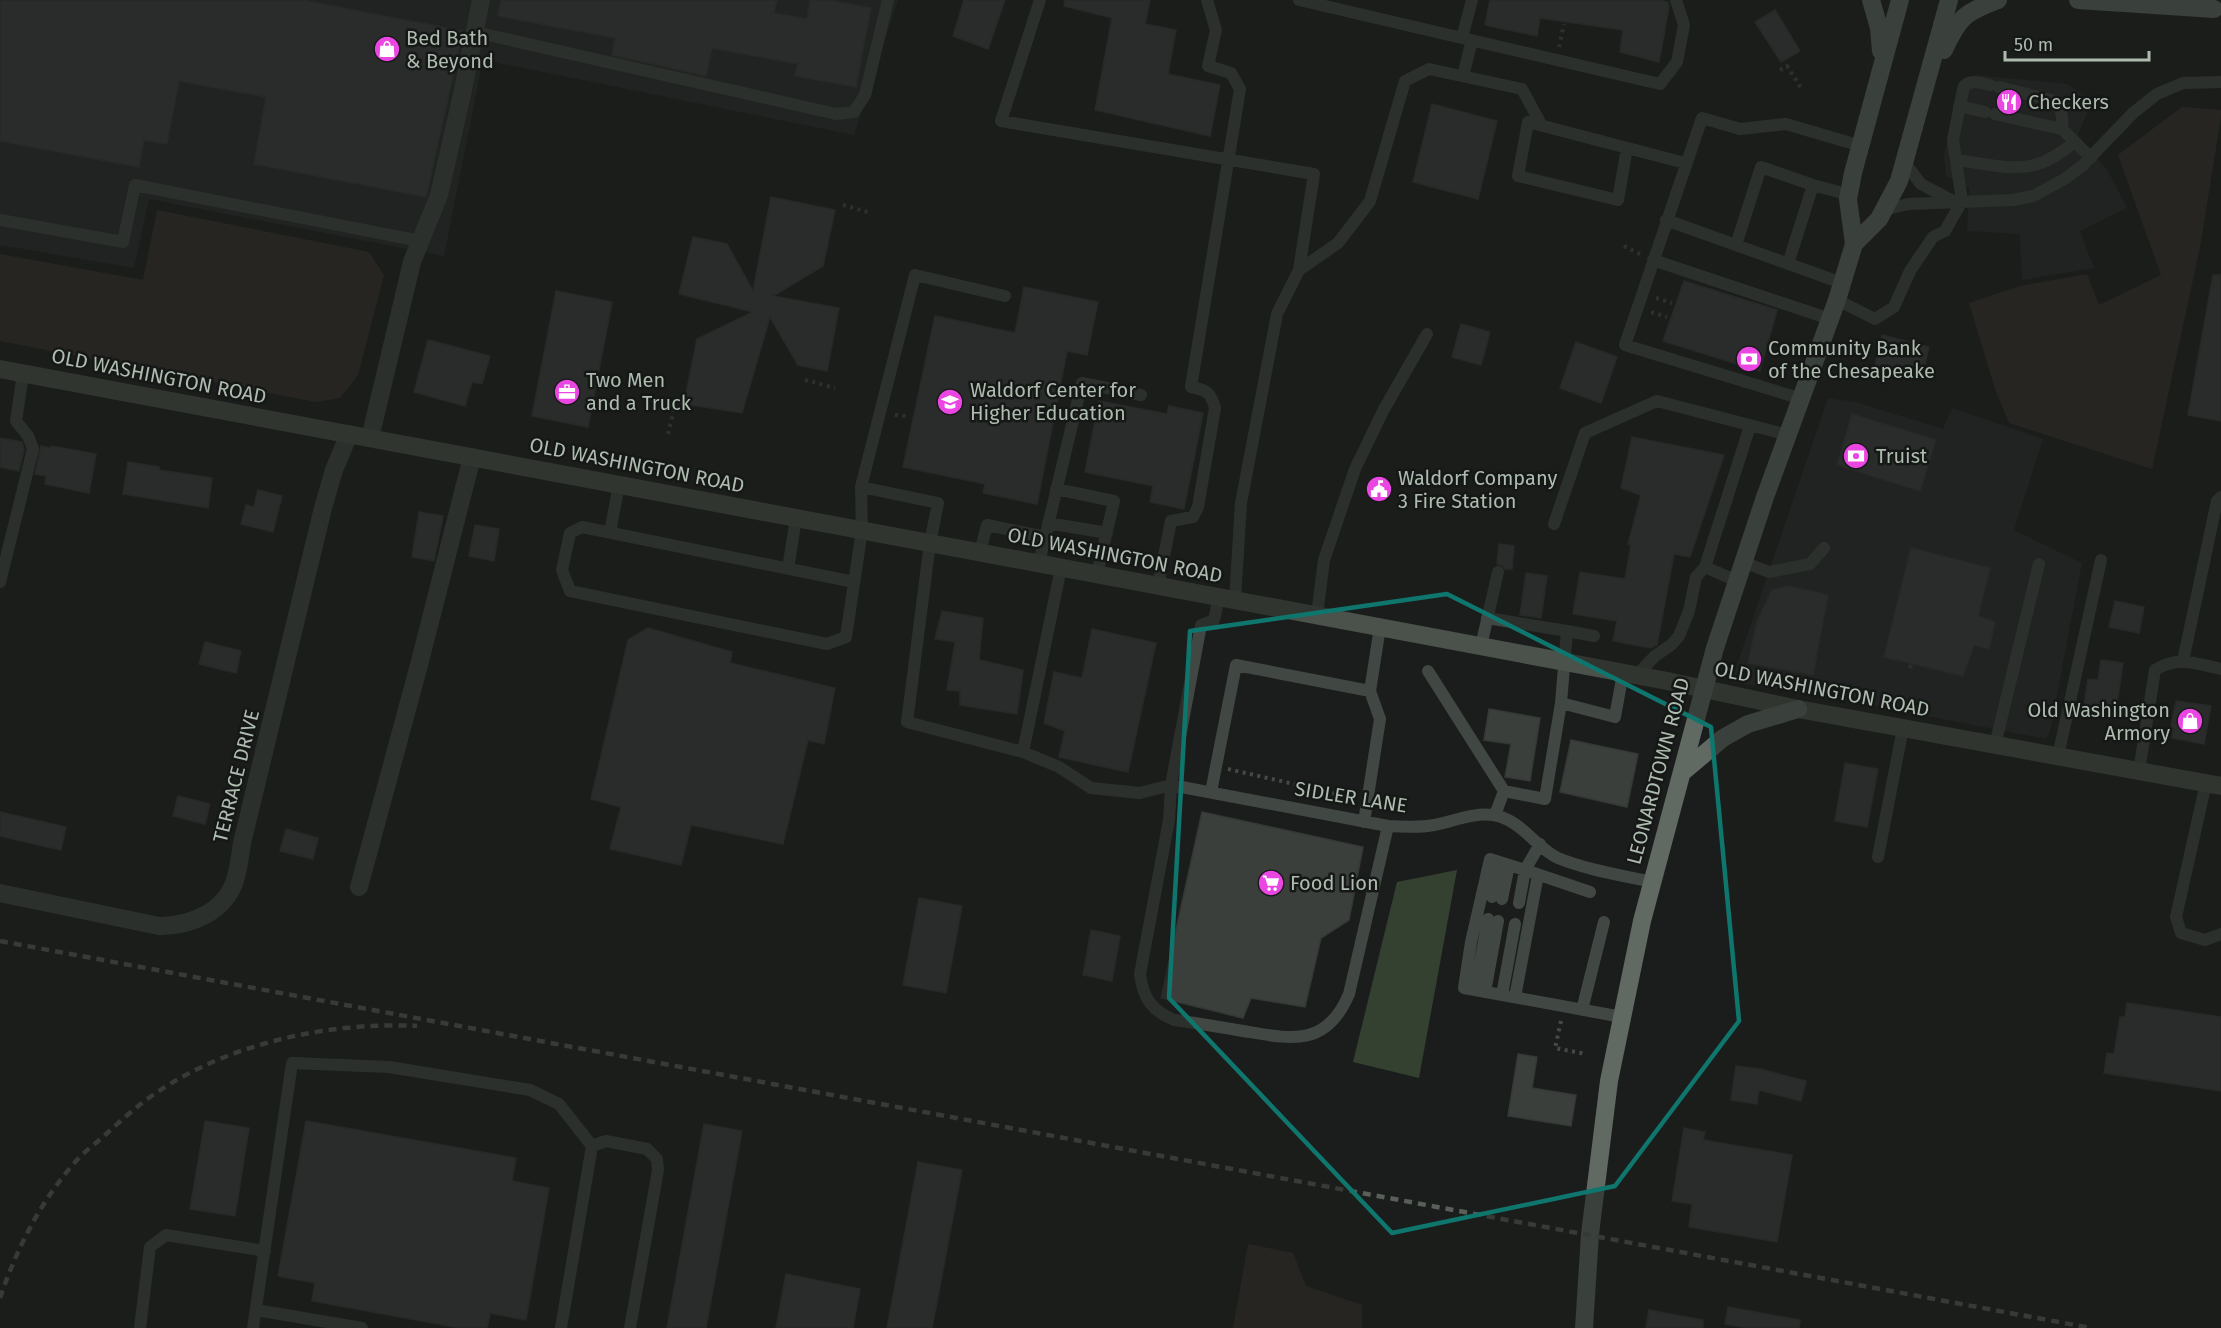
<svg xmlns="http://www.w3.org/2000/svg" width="2221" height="1328" font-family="'Fira Sans',sans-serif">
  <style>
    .built { fill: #272a28 }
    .green { fill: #34302b }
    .water { fill: #344131 }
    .building { fill: #3b3f3c; stroke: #353936; stroke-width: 1.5 }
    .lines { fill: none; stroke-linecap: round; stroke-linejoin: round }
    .path { stroke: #444b45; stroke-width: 4; stroke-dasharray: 3 4.5; stroke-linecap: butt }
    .service { stroke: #414742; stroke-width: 12 }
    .minor { stroke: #414742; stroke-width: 18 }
    .secondary { stroke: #4a524b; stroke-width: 18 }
    .trunk { stroke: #606a62; stroke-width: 18 }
    .rail { stroke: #575f58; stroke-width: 4.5; stroke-dasharray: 8 6; stroke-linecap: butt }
    .marked { fill: none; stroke: #0f766e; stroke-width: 4.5; stroke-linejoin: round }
    .labels { text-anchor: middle; stroke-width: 5; stroke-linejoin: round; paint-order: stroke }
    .poi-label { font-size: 20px; fill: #aebcaf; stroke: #161817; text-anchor: start }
    .street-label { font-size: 20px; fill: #aebcaf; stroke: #161817 }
  </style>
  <rect width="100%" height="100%" fill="#1b1d1c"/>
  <!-- built -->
  <path class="built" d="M0,0H898L854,135L483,60L444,256L149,199L134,268L0,245Z
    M1975,75L2068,84L2092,101L2078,135L2108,171L2127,208L2080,231L2094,268L2022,280L2020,234L1967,231L1969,188L1946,176L1944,156L1957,85Z
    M1828,398L1859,403L1943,429L1952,408L2043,439L2014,530L2082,563L2050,732L2046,739L1865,704L1731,682Z"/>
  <!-- green -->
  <path class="green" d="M2182,107L2221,110V117L2200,247L2152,469L2009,423L1995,389L1969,303L2020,286L2087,274L2099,305L2161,275L2118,155Z
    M157,210L369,252L384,275L358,375L340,398L316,402L0,341V254L143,280Z
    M1248,1244L1293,1253L1306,1286L1362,1305V1328H1233Z"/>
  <!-- water -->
  <path class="water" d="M1457,870L1419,1078L1353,1062L1397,882Z"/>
  <!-- building -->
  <path class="building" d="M0,0H302L463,31L426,197L254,164L266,97L179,81L167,144L144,140L139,167L0,141Z
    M501,0H777L774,13L807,19L810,0H829L871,8L856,87L795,76L798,64L712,48L706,76L612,55L615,38L498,16Z
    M964,0H1005L988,49L953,36Z
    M1065,0H1150L1145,24L1176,30L1168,74L1220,85L1210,136L1095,110L1112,18L1064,6Z
    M1490,0H1660L1668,2L1669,7L1659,62L1620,52L1623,30L1540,18L1537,36L1485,25Z
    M1775,10L1800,51L1781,62L1755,22Z
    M1432,104L1497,121L1478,199L1413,182Z
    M771,197L835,210L823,266L773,296L839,308L827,371L798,365L770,317L742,413L684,404L697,339L753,312L679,294L693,237L727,244L753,291Z
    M2213,275H2221V421L2188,415Z
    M1684,281L1777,310L1760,371L1663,341Z
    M1024,287L1098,302L1087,355L1067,351L1037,504L983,493L985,484L903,467L935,316L1015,333Z
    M556,291L612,302L588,427L532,416Z
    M1461,324L1490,332L1481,365L1452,357Z
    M1882,335L1929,347L1922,376L1875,365Z
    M428,340L490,356L482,384L472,382L465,406L414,392Z
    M1576,342L1617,357L1601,403L1560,388Z
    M1099,401L1167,414L1169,406L1203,413L1184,509L1150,502L1153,486L1085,472Z
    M1852,414L1936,440L1920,491L1837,465Z
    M1632,437L1724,455L1690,557L1674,554L1657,645L1651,648L1613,641L1617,621L1573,614L1580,572L1625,579L1631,545L1628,544L1641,495L1621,488Z
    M0,438L22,442L24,450L19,471L0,467Z
    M41,446L51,448L52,446L96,454L89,493L45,484L46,476L35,474Z
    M128,462L159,467V470L212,478L208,508L123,494Z
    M258,490L282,496L273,532L241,524L246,505L254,507Z
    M419,512L443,516L434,561L412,557Z
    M475,525L499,529L494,561L469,556Z
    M1499,544L1514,546L1512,569H1505L1503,566L1497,564Z
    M1911,548L1990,568L1978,616L1995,622L1989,649L1974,645L1963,676L1884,657Z
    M1526,573L1547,576L1541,618L1520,615Z
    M1789,586L1828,595L1813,675L1748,663L1757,621L1772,590Z
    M2115,601L2144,607L2139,633L2109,627Z
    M942,611L983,618L979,660L1023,670L1017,714L960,705V691L947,690L955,642L935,639Z
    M648,628L732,652L730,663L835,688L824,744L808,740L783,844L691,825L681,865L610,849L621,807L591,799L628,640Z
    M1092,629L1156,643L1128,772L1059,757L1065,731L1044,723L1054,672L1082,678Z
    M205,642L241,651L236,673L199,664Z
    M2101,660L2123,663L2115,718L2083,713L2088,679L2098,680Z
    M2176,701L2211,706L2204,744L2172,738L2173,731H2170Z
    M1489,709L1540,718L1530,781L1505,777L1511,744L1484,740Z
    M1571,740L1638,754L1627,807L1560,792Z
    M1845,763L1878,769L1867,827L1835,821Z
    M178,796L210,804L205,824L173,816Z
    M0,812L66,827L61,850L0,836Z
    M1202,812L1363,847L1349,920L1321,938L1305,1007L1251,998L1243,1018L1161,998Z
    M286,829L318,838L313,859L280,851Z
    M919,898L962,906L946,993L903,985Z
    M1091,930L1120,936L1112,981L1083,975Z
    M2127,1003L2221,1017V1091L2104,1073L2107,1053L2114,1054L2120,1017H2125Z
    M1518,1054L1537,1057L1532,1088L1576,1095L1571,1126L1508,1116Z
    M1736,1066L1760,1069L1806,1081L1801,1101L1759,1090L1757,1104L1731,1100Z
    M205,1121L249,1128L235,1216L190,1209Z
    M306,1121L516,1158L512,1181L549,1188L526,1320L490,1313L487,1328H460L312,1301L315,1283L278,1276Z
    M704,1124L742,1131L706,1328H667Z
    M1684,1128L1705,1132L1703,1140L1792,1155L1777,1242L1689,1227L1692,1204L1672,1201Z
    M918,1162L962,1170L932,1328H887Z
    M786,1274L860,1289L853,1328H776Z
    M1728,1307L1800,1320L1799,1328H1748L1725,1324Z
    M1649,1310L1703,1320V1328H1646Z"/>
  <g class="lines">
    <!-- path -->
    <path class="path" d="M1559,47L1564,24
      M1780,70L1787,66L1801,88
      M843,205L871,213
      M1624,246L1640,254
      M1656,298L1672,303
      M1651,312L1667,317
      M805,380L835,388
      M895,415L906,416
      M668,434L675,405
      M1910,668L1911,664
      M1228,769L1307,787
      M1325,792L1355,797
      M1561,1021L1555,1048L1586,1054"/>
    <!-- service -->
    <path class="service" d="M1040,0L1001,121L1314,174L1299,270
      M1299,0L1660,84L1677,62L1684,25L1676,0
      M475,32L836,114L854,112L865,95L888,0
      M1462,38L1472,0
      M1463,76L1472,40
      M1999,87L2054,101C2062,109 2063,117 2062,129
      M1959,106L1985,112
      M1995,114L2062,129L2091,158
      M1627,148L1618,200L1518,176L1528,122L1685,163
      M1957,160C1982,163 2013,172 2038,164C2052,160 2064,150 2075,142
      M1904,162L1921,184L1953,201
      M1813,185L1850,195
      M1884,210L1908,204L2013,200L2033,196L2063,180L2082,166L2133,113L2157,94L2183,83L2221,82
      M0,220L123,242L135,185L420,241
      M1666,220L1842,283
      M1736,245L1761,167L1813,185L1788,264
      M1653,260L1830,319
      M1837,300L1875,319L1894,307L1910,271L1933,237L1945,231L1962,201L1953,140L1964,86C1972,79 1981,83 1990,85
      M1802,399L1625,345L1702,118L1740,129L1786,124L1861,146
      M861,487L938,503L930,543L907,722L1023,752L1061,568
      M1056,489L1114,501L1097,574
      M1048,523L1107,533
      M1554,524L1585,433L1657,401L1788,435
      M610,532L619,485
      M980,552L987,525L1045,537
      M1743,562L1769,572L1810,564L1824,548
      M1039,563L1082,383L1141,395
      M1705,567L1737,581
      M788,569L796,518
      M0,582L33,449L28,436L16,421L23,374
      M854,582L582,527L570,533L562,570L570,591L827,644L846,637L862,530L861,487L915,275L1005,296
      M1158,586L1171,521L1193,517L1198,507L1215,408C1211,393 1207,390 1191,387L1240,89L1231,73L1208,66L1216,30L1207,0
      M1219,597L1214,620L1201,625L1171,785L1169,820L1140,974C1143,998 1152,1011 1174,1020C1197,1023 1220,1027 1243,1031C1291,1039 1326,1048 1349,994L1388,826
      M1235,600L1241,503L1277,314L1299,270L1338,243L1370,201L1405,81L1429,69L1522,89L1542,126
      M1317,615L1324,560L1355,469L1383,411L1427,334
      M1487,618L1567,631
      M1594,636L1567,631L1561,703L1615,717L1623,673
      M1481,646L1498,572
      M2183,661L2217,501L2221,497
      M1428,671L1504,791
      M1637,675L1655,656L1671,645L1679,636L1689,611L1696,577L1705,567L1750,426
      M1995,745L2039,564
      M1023,752L1059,767L1091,788L1140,793L1171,785L1388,826C1403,827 1419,828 1434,825C1452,822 1474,812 1493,815C1521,819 1536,848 1558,858C1587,870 1621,875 1652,882
      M2058,756L2101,560
      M2139,771L2155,670C2179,655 2196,664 2221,669
      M2206,783L2176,917L2181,933L2205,940L2221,934
      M1211,792L1236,665L1370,691L1380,627
      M1495,815L1504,791L1545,799L1561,703
      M1364,822L1380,719L1370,691
      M1540,844L1525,870L1490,859L1471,942L1464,988L1622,1017
      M1878,857L1903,728
      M1492,897L1499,862
      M1502,899L1509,865
      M1519,903L1525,870L1590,892
      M1475,990L1488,919
      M1485,992L1498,921
      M1502,995L1515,924
      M1515,997L1538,875
      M1582,1010L1604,922
      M592,1146L606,1141L647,1149L657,1159L658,1170L630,1328
      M256,1310L362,1328
      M140,1328L150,1247L166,1235L265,1251
      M253,1328L292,1063L389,1067L530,1090L559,1104L592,1146L561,1328"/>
    <!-- minor -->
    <path class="minor" d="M370,438L412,262L439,195L463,90L481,0
      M359,887L419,665L472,457
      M0,893L159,926C191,926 225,912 235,880C239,868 240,855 242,843L323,508L334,470L349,434"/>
    <!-- secondary -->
    <path class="secondary" d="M0,369L1667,681L1798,709L2221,786"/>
    <!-- trunk -->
    <path class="trunk" d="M1871,0L1879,28L1881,51
      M2078,0L2214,9
      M1944,50C1958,18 1965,12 1998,0
      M1854,244L1879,219L1899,181L1949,0
      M1684,771L1723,738L1748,724L1798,709
      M1584,1328L1590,1234L1609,1081L1642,921L1715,648L1765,497L1837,300L1854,244L1848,199L1853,173L1900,0"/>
    <!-- rail -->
    <path class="rail" d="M0,941L2091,1328
      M0,1298C17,1248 41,1200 77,1160C85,1151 95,1144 104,1136C116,1125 129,1113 142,1103C216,1046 325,1021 417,1026"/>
  </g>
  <!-- marked area -->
  <path d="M0 0H2221V1328H0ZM1447,594L1711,727L1739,1021L1615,1186L1392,1233L1169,998L1190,631Z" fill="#1b1d1c" fill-opacity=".55" fill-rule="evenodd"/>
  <path class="marked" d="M1447,594L1711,727L1739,1021L1615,1186L1392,1233L1169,998L1190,631Z"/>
  <!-- icons -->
  <defs>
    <g id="shop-disc" transform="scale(1.35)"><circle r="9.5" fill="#ea46e2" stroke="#161817"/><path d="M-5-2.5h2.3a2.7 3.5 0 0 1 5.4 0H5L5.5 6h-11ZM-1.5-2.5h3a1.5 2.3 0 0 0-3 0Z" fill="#fff"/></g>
    <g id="restaurant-disc" transform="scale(1.35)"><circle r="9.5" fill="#ea46e2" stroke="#161817"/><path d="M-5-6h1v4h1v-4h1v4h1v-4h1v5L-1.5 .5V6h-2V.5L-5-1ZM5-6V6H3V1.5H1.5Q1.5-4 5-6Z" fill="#fff"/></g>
    <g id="bank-disc" transform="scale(1.35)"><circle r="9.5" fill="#ea46e2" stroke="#161817"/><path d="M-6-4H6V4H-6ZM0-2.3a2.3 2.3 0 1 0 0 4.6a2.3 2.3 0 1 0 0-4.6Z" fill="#fff"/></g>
    <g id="office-disc" transform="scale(1.35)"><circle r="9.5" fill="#ea46e2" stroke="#161817"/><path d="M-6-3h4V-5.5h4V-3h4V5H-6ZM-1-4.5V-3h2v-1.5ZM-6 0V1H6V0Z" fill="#fff"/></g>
    <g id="school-disc" transform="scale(1.35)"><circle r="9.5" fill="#ea46e2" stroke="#161817"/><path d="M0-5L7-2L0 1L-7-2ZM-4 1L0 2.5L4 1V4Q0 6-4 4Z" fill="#fff"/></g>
    <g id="civic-disc" transform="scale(1.35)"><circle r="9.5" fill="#ea46e2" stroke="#161817"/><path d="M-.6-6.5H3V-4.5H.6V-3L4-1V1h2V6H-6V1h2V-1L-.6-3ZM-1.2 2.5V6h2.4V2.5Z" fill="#fff"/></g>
    <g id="supermarket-disc" transform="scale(1.35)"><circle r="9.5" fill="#ea46e2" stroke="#161817"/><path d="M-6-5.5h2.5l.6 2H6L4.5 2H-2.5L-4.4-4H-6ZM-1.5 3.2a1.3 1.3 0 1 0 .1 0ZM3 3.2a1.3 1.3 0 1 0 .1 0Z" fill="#fff"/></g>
  </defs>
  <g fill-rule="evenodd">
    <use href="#shop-disc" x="387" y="49"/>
    <use href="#restaurant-disc" x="2009" y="102"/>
    <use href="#bank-disc" x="1749" y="359"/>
    <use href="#office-disc" x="567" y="392"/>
    <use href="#school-disc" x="950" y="402"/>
    <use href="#bank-disc" x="1856" y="456"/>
    <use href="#civic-disc" x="1379" y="489"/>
    <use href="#shop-disc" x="2190" y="721"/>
    <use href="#supermarket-disc" x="1271" y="883"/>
  </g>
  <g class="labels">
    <!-- poi labels -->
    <g class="poi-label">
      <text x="406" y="45">Bed Bath<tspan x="406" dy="23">&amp; Beyond</tspan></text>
      <text x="2028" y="109">Checkers</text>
      <text x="1768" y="355">Community Bank<tspan x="1768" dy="23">of the Chesapeake</tspan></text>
      <text x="586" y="387">Two Men<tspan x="586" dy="23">and a Truck</tspan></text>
      <text x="970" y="397">Waldorf Center for<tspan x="970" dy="23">Higher Education</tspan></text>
      <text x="1876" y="463">Truist</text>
      <text x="1398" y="485">Waldorf Company<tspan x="1398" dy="23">3 Fire Station</tspan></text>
      <text x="2170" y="717" text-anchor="end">Old Washington<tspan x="2170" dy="23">Armory</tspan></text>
      <text x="1290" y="890">Food Lion</text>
    </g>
    <!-- street labels -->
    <g class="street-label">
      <text transform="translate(159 376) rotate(11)" y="7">OLD WASHINGTON ROAD</text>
      <text transform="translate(637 465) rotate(11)" y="7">OLD WASHINGTON ROAD</text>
      <text transform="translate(1115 555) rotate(11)" y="7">OLD WASHINGTON ROAD</text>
      <text transform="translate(1822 689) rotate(11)" y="7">OLD WASHINGTON ROAD</text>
      <text transform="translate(1658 771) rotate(-75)" y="7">LEONARDTOWN ROAD</text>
      <text transform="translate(236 776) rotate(-76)" y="7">TERRACE DRIVE</text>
      <text transform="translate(1351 797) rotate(9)" y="7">SIDLER LANE</text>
    </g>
  </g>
  <!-- scale -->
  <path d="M2005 51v9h144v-9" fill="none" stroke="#aebcaf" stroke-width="3"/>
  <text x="2014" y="51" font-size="18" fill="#aebcaf" stroke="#161817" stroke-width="4.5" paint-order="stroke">50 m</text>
</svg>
